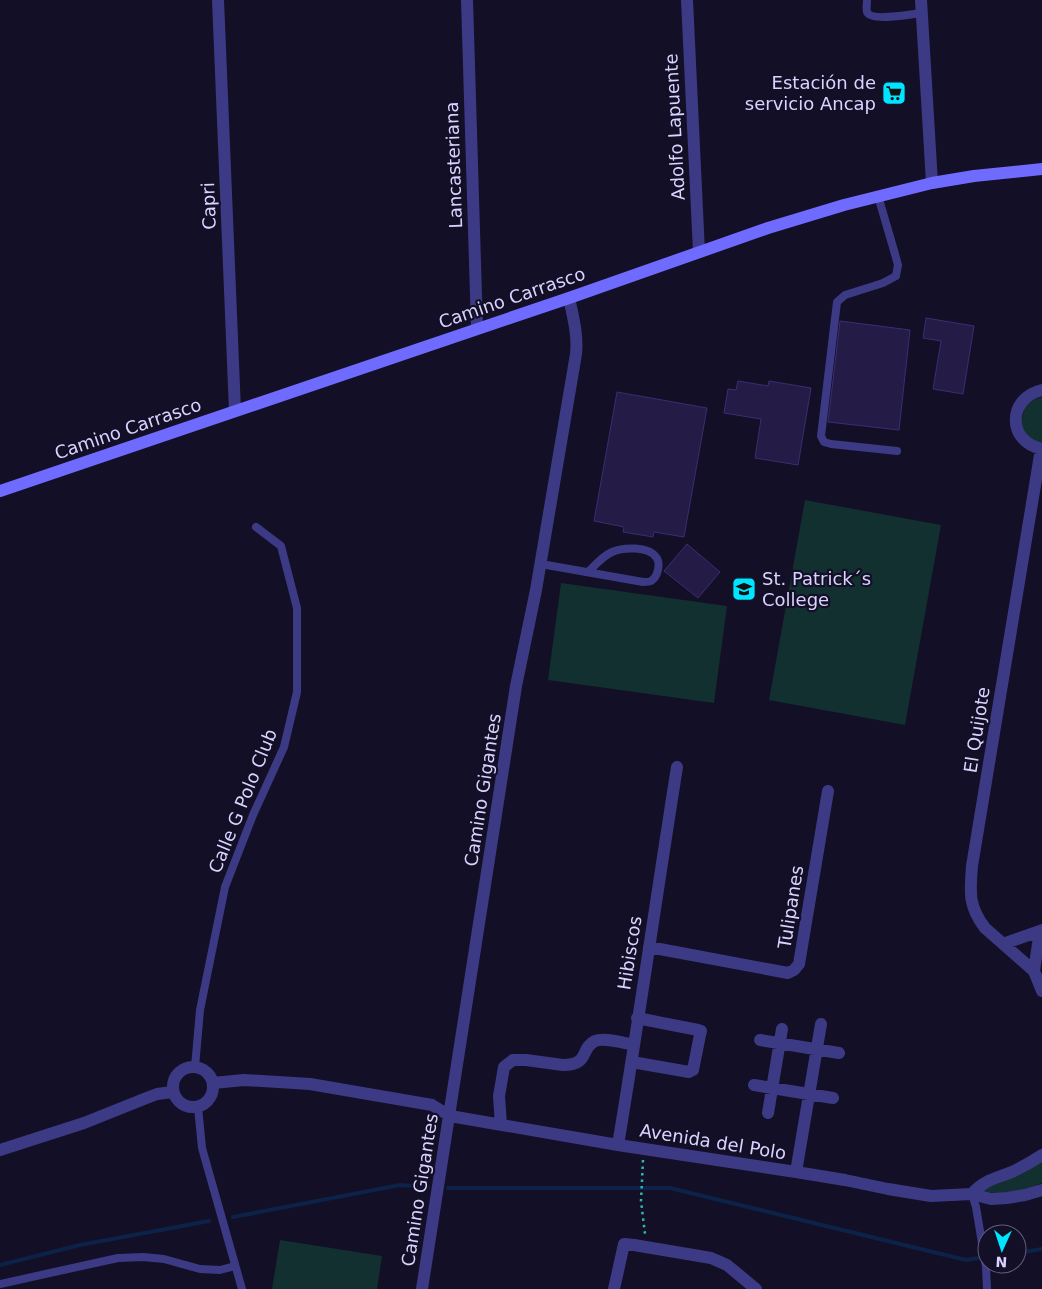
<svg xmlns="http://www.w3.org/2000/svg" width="1042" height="1289" font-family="'DejaVu Sans',sans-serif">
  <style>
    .green { fill: #12302f }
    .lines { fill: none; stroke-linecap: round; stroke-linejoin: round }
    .stream { stroke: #0c2248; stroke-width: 4 }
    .building { fill: #241b47; stroke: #3b2d73 }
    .path { stroke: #2fb8b0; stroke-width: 2.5; stroke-dasharray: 2.5 4; stroke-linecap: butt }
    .lane { stroke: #3d3a85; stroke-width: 8 }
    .street { stroke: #3d3a85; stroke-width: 12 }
    .secondary { stroke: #6f6bff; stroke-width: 12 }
    .labels { text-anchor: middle; stroke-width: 4.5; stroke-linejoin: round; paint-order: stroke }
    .poi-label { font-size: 18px; fill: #d9d4ff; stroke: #130f26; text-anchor: end }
    .street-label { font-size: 18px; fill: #d9d4ff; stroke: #130f26 }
  </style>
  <rect width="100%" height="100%" fill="#130f26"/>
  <!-- green -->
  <path class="green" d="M1042,397V443L1029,439L1021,425L1024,409L1029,403L1036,399Z
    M805,500L941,525L905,725L769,700Z
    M561,583L727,606L714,703L548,680Z
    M1042,1162V1183C1025,1190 1002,1196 984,1191L985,1189Z
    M280,1240L382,1256L377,1289H272Z"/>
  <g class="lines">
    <!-- stream -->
    <path class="stream" d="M448,1188H670L966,1260L985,1257
      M233,1217L400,1185L428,1187
      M1017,1253L1042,1249
      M0,1265L80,1245L209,1221"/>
  </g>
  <!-- building -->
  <path class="building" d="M926,318L974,326L963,394L933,389L941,341L923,338Z
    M840,321L910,330L899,430L828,422Z
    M738,381L768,386L769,381L811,388L798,465L755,458L761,419L724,413L728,389L736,390Z
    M617,392L707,408L684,537L654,532L653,537L623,532L624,527L594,521Z
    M687,544L720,572L698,598L664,571Z"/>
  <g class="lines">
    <!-- path -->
    <path class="path" d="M643,1160L641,1201L645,1234"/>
    <!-- lane -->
    <path class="lane" d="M867,0C867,3 866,9 867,12C871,22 913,14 922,13
      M878,196L895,254L898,265L896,276L883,283L845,295L837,302L821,436L824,442L831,444L897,451
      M541,564L643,582C645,582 649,582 651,581C658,577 661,563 656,557C648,546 623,547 612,552C603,556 595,565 588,572
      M195,1067L200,1010L225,887L253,815L284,747L297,692V608L281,546L256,527
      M198,1107L202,1148L242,1289
      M972,1194L976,1207L986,1267L987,1289
      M0,1284L118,1258L143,1257L164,1259L200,1269L220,1270L235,1266"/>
    <!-- street -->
    <path class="street" d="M218,0L235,411
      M467,0L477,328
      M687,0L699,252
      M921,0L932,183
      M1042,390C1007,398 1007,442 1042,449
      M1041,449L972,866C970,892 968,906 985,928L1034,971L1042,991
      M1003,944L1040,931
      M649,947L788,973L794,970L799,964L828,791
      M1034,971L1040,931L1042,930
      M760,1040L839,1053
      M632,1062L689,1072L693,1070L700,1035L701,1031L698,1030L637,1018
      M173 1087a20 20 0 1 1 40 0a20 20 0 1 1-40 0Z
      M213,1083L244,1080L310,1084L432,1105L450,1116L618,1145L796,1172L845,1180L888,1189L931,1196L972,1194L991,1199L1007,1198L1025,1195L1042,1190
      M754,1085L833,1098
      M768,1113L782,1029
      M501,1125L499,1096L504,1067L513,1060H526L563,1065C590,1065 580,1048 595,1041C604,1037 624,1043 634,1045
      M618,1145C639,1019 657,893 677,767
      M0,1150L84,1123L144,1099L157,1094L173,1092
      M796,1172L821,1024
      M972,1194C983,1180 998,1178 1014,1171C1024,1166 1033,1161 1042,1155
      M422,1289L516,686L536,590L576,354C578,334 573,317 569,298
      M614,1289L624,1244L634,1245L711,1258L727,1265L756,1289"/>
    <!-- secondary -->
    <path class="secondary" d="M0,491L569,298L768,228L844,205L932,183L974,176L1042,169"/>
  </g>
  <!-- icons -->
  <defs>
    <g id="supermarket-square" transform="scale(1.25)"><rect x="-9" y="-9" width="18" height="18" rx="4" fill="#00e5ff" stroke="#130f26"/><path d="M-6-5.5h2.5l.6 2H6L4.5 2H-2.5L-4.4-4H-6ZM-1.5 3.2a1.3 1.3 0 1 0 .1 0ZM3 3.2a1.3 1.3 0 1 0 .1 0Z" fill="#111"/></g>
    <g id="school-square" transform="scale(1.25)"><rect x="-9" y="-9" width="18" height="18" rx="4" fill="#00e5ff" stroke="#130f26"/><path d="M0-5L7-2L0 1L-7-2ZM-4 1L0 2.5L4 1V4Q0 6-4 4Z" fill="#111"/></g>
  </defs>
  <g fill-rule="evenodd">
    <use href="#supermarket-square" x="894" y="93"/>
    <use href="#school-square" x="744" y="589"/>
  </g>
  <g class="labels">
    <!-- poi labels -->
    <g class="poi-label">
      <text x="876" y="89">Estación de<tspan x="876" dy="21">servicio Ancap</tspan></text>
      <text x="762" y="585" text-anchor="start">St. Patrick´s<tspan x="762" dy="21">College</tspan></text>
    </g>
    <!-- street labels -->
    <g class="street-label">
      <text transform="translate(675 127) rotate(-93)" y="6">Adolfo Lapuente</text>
      <text transform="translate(454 165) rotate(-92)" y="6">Lancasteriana</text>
      <text transform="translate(209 206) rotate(-92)" y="6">Capri</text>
      <text transform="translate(512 298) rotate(-19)" y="6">Camino Carrasco</text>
      <text transform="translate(128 429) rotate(-19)" y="6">Camino Carrasco</text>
      <text transform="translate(977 730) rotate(-81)" y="6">El Quijote</text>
      <text transform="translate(483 790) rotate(-81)" y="6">Camino Gigantes</text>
      <text transform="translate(243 801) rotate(-68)" y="6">Calle G Polo Club</text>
      <text transform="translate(791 907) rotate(-81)" y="6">Tulipanes</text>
      <text transform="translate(630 953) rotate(-81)" y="6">Hibiscos</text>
      <text transform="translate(713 1142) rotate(9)" y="6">Avenida del Polo</text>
      <text transform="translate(420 1190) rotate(-81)" y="6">Camino Gigantes</text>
    </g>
  </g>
  <!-- north arrow -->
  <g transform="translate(1002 1249) rotate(183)"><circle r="24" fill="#130f26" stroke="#625e7d"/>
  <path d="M0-4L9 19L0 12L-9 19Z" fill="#00e5ff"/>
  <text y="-8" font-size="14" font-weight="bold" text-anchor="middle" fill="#d9d4ff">N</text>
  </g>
</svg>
